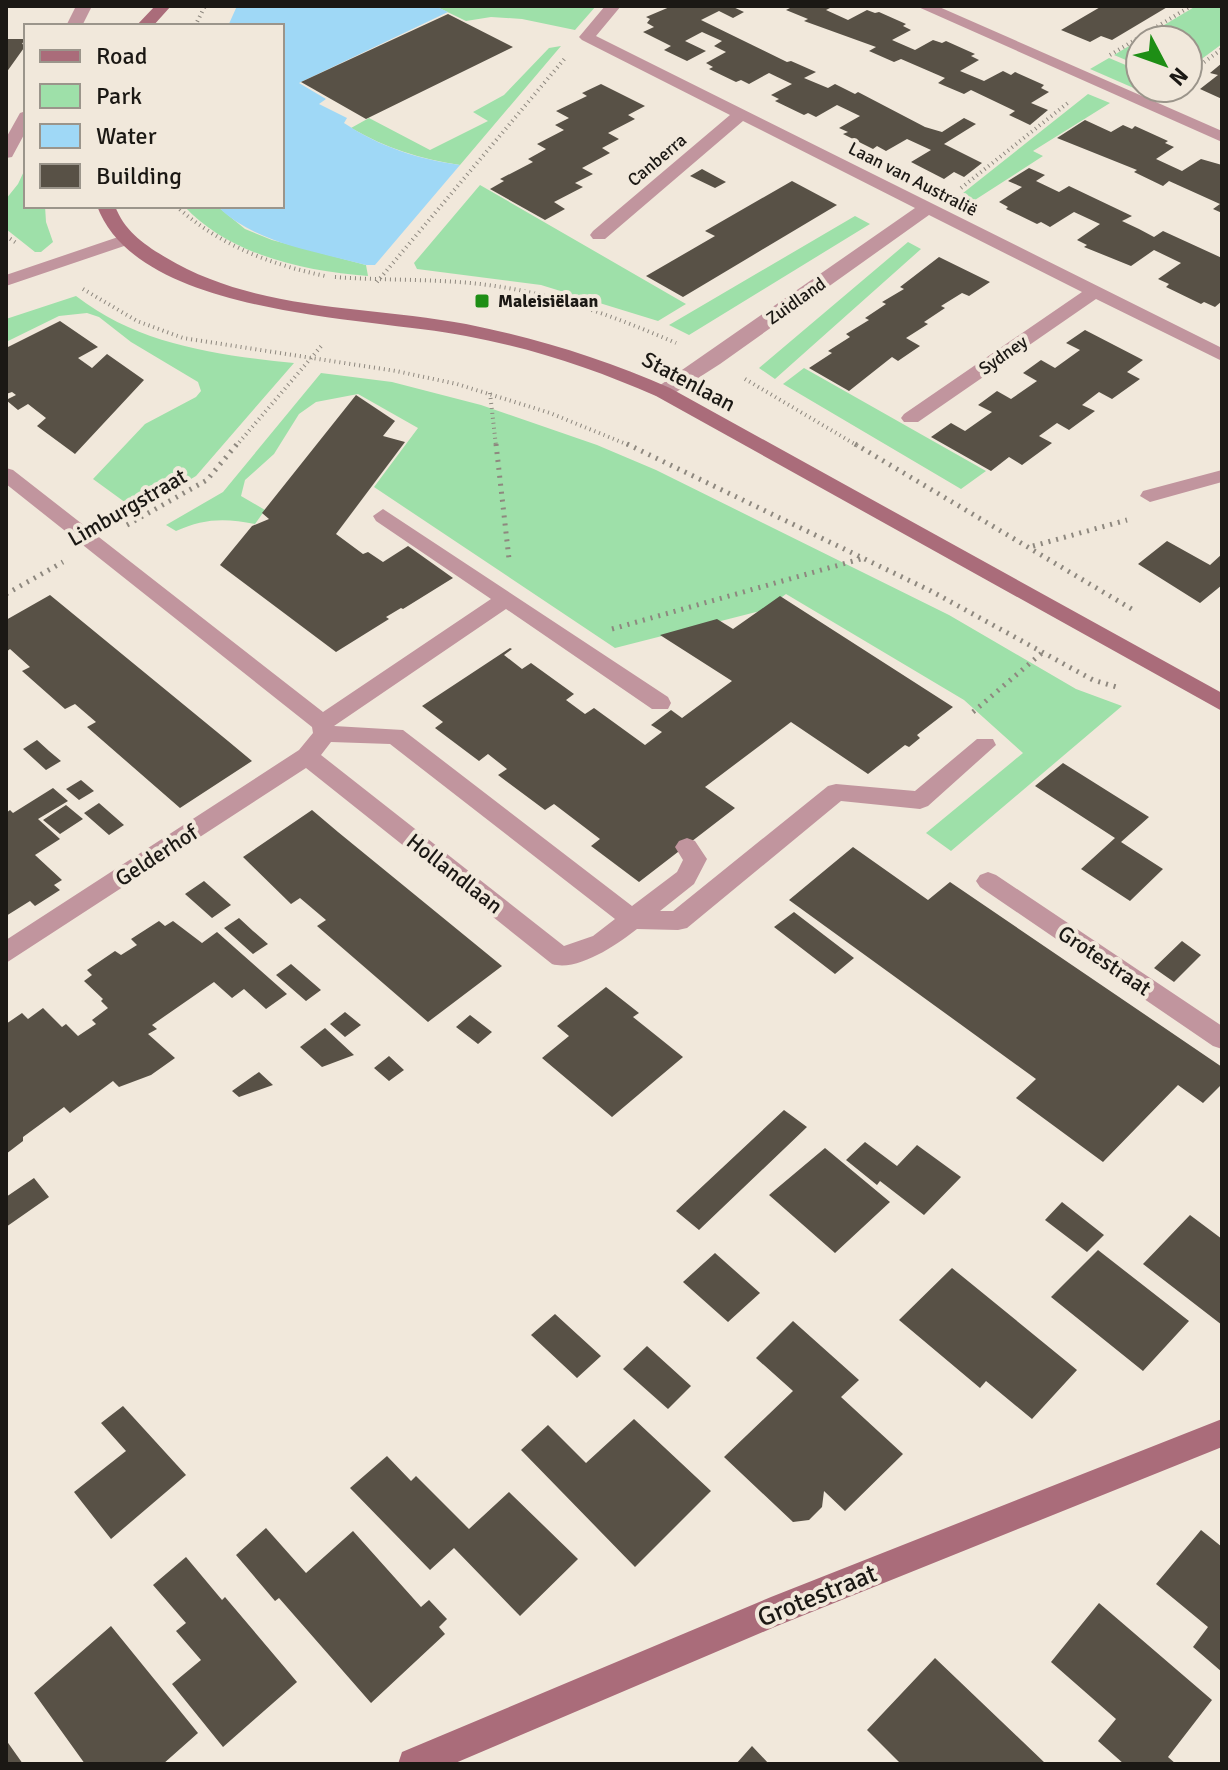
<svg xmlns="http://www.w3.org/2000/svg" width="1228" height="1770" font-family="Signika,sans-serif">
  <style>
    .green { fill: #9ee0a9 }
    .water { fill: #9fd8f6 }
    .building { fill: #585146 }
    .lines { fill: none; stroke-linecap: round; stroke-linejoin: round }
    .path-far1 { stroke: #8e887f; stroke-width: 4; stroke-dasharray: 1 4; stroke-linecap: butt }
    .path { stroke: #8e887f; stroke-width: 5; stroke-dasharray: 2 6; stroke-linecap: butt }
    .street { fill: #c1959e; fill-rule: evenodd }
    .secondary { fill: #aa6c7a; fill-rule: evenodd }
    .poi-dot { fill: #1e8e15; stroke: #f1e8db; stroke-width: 3 }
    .labels { text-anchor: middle; stroke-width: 8; stroke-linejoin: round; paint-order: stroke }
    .far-street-label { font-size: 18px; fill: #1b1814; stroke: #f1e8db }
    .far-poi-label { font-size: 18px; font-weight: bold; fill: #1b1814; stroke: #f1e8db; text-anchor: start }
    .street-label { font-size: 22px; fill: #1b1814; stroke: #f1e8db }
    .near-street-label { font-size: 26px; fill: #1b1814; stroke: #f1e8db }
  </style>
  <rect width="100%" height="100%" fill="#f1e8db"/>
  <!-- green -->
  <path class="green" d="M435,6H596L575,30L522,19L491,17L466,21Z
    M1196,6H1222V44L1188,69V40H1140V66L1114,55Z
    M561,46L460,165C420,159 386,148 351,128L369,118L430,150L488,121L473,112L504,95L549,48Z
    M1109,58L1140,71V88H1164L1152,96L1090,69Z
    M1088,94L1110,103L1033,151L1043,156L964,207L953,201Z
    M26,167V206H45L46,222L53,242L41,252H35L6,229V199L18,184Z
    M480,185L686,304L658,321L541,285L417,269L414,263Z
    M184,206H217L245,229L272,240L366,265L368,276C304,271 229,255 184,206Z
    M855,216L870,224L689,335L669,325Z
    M908,242L921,249L775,379L759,368Z
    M76,296C139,345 217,355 294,363L196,476L137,511L93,479L145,424L196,397L201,391L198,382L131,342L99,317L87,313L59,316L6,342V319Z
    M804,368L986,471L961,489L783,384Z
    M321,373L392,382L481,405L597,445L656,470L949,615L1076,689L1122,706L951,851L926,833L1023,753L964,700L786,594L764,610L615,648L374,487L418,428L358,394L316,402L299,414L274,454L245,480L241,496L265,510L255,524C226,518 204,518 176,531L166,525L223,492Z"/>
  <!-- water -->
  <path class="water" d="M237,6H435L448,12L299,83L326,99L319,104L347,118L344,123C380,147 418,159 460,165L375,265H366C315,251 256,244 217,206H282V26H228Z"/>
  <!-- building -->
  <path class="building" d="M672,6H731L744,12L733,18L719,11L701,20L787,62L791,61L816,72L804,78L828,88L835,84L855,94L858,92L925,127L942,132L964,118L976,124L944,144L982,163L964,177L954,172L944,179L911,162L931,150L907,139L886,151L877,146L873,149L843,134L848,132L839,128L860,116L837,105L816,117L808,113L804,115L775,101L779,99L771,95L792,84L769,73L749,84L741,80L736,82L709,69L713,67L706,63L726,52L714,46L722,41L702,32L685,41L706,51L687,61L664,50L671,46L643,32L654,27L647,23L650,19L646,17Z
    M794,6H834L826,10L848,20L867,10L875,13L879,12L906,24L903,26L911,30L892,40L915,50L933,40L942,43L946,41L975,54L971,56L979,60L960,71L984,81L1003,71L1011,75L1015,72L1044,85L1041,88L1049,92L1031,103L1048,110L1030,125L1009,115L1015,111L971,90L964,94L938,83L945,78L901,59L894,62L869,51L876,47L804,21L808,19L786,10Z
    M1102,6H1169L1112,40L1101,36L1090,42L1061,30Z
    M448,14L513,47L366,119L301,82Z
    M6,39H25L22,44L26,45L6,73Z
    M1222,63V99L1200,89L1218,75L1210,73Z
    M601,84L645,106L628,115L635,119L608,133L619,139L602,148L610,153L582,168L593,174L575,183L583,187L554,202L565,209L545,220L490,189L504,181L500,179L533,162L528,159L546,149L537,144L564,130L555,125L569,118L556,111L587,96L582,93Z
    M1085,120L1111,132L1123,125L1132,129L1135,126L1168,141L1165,143L1174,147L1156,159L1182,171L1201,159L1222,165V213L1213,209L1220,204L1169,181L1163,186L1134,172L1137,170L1057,138Z
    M1029,168L1045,175L1036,181L1059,192L1069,186L1132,216L1122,221L1139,229L1154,237L1163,231L1222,258V301L1215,307L1204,302L1201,304L1166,287L1169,284L1158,279L1181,263L1154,250L1131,266L1084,247L1087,245L1077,240L1100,224L1074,212L1050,227L1041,222L1037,224L1006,209L1008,207L999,202L1022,187L1008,181Z
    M702,169L726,182L715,188L690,176Z
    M792,181L837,205L683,297L646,276L715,236L705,231Z
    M939,257L990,282L969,296L962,293L941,306L945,308L924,322L928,324L906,338L920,346L898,361L892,357L849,391L809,368L832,353L828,351L850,337L846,334L869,320L865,318L886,304L882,302L904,289L900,287Z
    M60,321L98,347L78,358L92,368L107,354L144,380L75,454L37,426L46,418L28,404L18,410L6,400L16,395L12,392L6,394V348Z
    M1085,330L1143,360L1127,372L1140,379L1112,399L1099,392L1082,405L1095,411L1069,430L1057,423L1039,436L1052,443L1022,465L1009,457L991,471L931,437L951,423L965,431L992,412L978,405L997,391L1011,399L1037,381L1023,373L1041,360L1055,368L1080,350L1066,343Z
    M356,395L395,421L383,436L405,442L336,534L363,554L368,552L383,562L408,546L453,578L403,609L401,608L386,617L389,619L336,652L220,565L252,526L269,519L262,513Z
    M1167,541L1210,565L1222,554V585L1200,603L1138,564Z
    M50,595L228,741L252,761L180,808L87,727L96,722L75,704L65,709L22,671L30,667L10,649L6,652V620Z
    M780,596L953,707L917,735L920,738L909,747L905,745L868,774L791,722L705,787L735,808L639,882L591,846L600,839L554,804L545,810L498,775L507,769L488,754L479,761L435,728L443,722L422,706L510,648L512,649L504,655L522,669L531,663L574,694L566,700L585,714L594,708L645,745L662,732L651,725L671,710L682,718L732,681L660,635L717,619L733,629Z
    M37,740L49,751L61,761L46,770L23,749Z
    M1063,763L1149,817L1121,842L1163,869L1130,901L1081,869L1115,838L1035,786Z
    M81,780L94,791L79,800L66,789Z
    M53,788L68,801L38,819L60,839L35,855L62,880L54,885L60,890L35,906L30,901L6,916V813L10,810L13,813Z
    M99,803L124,825L109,835L84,813Z
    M66,805L83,819L60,834L43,820Z
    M312,810L338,832L502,966L428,1022L317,926L326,920L300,898L291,904L243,857Z
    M853,847L928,900L950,882L1222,1067V1084L1203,1103L1178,1085L1103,1162L1016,1098L1036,1079L789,900Z
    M204,881L231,905L212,918L185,894Z
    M794,912L854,958L835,974L774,927Z
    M239,918L253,931L268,944L253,954L224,928Z
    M159,921L165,926L173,921L202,943L217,932L287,994L266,1009L244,989L232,998L214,982L152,1025L157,1029L148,1034L175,1058L151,1075L119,1087L113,1081L70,1113L64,1107L23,1137V1141L6,1154V1024L22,1013L28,1019L43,1008L62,1027L66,1024L78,1036L96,1024L92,1020L108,1008L101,1001L103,999L84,981L92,975L87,970L115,951L121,955L137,945L131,939Z
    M1182,941L1201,955L1174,982L1154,968Z
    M291,964L321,990L306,1001L276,975Z
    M606,987L639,1013L633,1017L683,1057L612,1117L542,1058L569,1036L557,1026Z
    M345,1012L361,1025L345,1037L330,1024Z
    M470,1015L492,1032L478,1044L456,1027Z
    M325,1028L354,1055L322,1067L300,1047Z
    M389,1056L404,1070L389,1081L374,1068Z
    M259,1072L273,1085L239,1097L232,1091Z
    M784,1110L807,1127L699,1230L676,1211Z
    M865,1142L897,1166L917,1145L961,1177L924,1215L880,1181L877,1185L846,1160Z
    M825,1148L890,1202L835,1253L769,1195Z
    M34,1178L49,1197L6,1227V1197Z
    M1062,1202L1104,1235L1087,1252L1045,1220Z
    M1190,1215L1222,1239V1325L1143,1264Z
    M1098,1250L1189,1321L1143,1371L1051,1297Z
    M715,1253L760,1293L728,1322L683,1282Z
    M952,1268L1077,1370L1032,1419L986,1381L980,1388L899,1320Z
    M555,1314L601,1356L577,1378L531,1335Z
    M793,1321L859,1380L841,1397L903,1454L845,1511L824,1491L822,1507L809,1520L793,1522L724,1457L793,1391L756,1358Z
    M647,1346L691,1386L668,1409L623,1369Z
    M123,1406L186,1475L111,1539L74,1492L126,1451L101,1423Z
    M634,1419L711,1491L635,1567L521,1450L548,1425L586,1463Z
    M387,1456L411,1481L416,1476L469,1529L509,1492L578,1559L520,1616L454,1548L430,1570L350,1488Z
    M266,1528L306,1573L353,1531L421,1607L429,1600L447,1619L439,1627L445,1634L371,1703L279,1598L275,1601L236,1555Z
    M1201,1530L1222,1547V1672L1193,1647L1208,1627L1156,1584Z
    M186,1557L222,1600L225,1597L297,1682L223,1747L172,1684L201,1660L176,1631L186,1623L153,1585Z
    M1099,1603L1212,1700L1168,1757L1176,1764H1124L1098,1741L1116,1719L1051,1662Z
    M111,1626L198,1733L163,1764H85L34,1693Z
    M935,1658L1046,1764H901L867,1730Z
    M6,1740L23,1764H6Z
    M752,1746L769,1764H736Z"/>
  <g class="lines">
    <!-- path-far1 -->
    <path class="path-far1" d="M195,26L205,6
      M1110,55L1191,6
      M1188,74L1222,49
      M961,188L1069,102
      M176,206C219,245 269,264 325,276
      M6,236L18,244
      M335,277C388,281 442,278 495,286C558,295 618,318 676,343
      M377,282L566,57
      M83,289L137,321L183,338L396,371L457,384L550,413L631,446
      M745,379L858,446
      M490,393L496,446
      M236,446L323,344"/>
    <!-- path -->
    <path class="path" d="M496,444L509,559
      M627,444L931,591L1093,680L1120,688
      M855,444L1135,611
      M127,525L207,480L237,444
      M1033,546L1127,520
      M6,594L63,562
      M612,629L864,558
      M973,712L1043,652"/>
    <!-- street -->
    <path class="street" d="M76,6H92L82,26H66Z
      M605,6H621L596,36L1222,348V361L1096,299L918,422H904L901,418L904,414L1082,292L929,215L720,364L670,396H656L653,392L656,388L915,208L743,121L605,239H593L590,235L593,231L730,115L582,40L579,37Z
      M916,6H937L1222,131V142Z
      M26,111V131L12,157L6,158V138L20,113Z
      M127,234L133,235L136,239L133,243L6,286V275Z
      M6,468L13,470L323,712L491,599L376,521L373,516L383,509L668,697L671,703L668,709H652L506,609L334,726L403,730L632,906L677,872L683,860L675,847L679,841L687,838L695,841L707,859L694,884L660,911H673L828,786L836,784L915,791L977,739H993L996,745L928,806L920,809L841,801L687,928L678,930L637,929C618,944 578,972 552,964L306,768L6,963V940L299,750L313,733L312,727L6,484ZM331,742L390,744L615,919L593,936L564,946L321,755Z
      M1222,470V482L1150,502L1140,496L1143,491Z
      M988,872L996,875L1222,1026V1049L1213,1046L980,887L976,881L980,875Z"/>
    <!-- secondary -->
    <path class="secondary" d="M155,6H171L153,26H136Z
      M97,206H115C124,230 143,244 165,257C256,312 364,305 466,324C536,338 604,359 670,388L1222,693V711L656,396C595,369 532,348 466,336C369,317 138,317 97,206Z
      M1222,1419V1447L777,1626L453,1764H398L402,1752L771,1597Z"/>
  </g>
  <!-- markers -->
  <rect class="poi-dot" x="474" y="293" width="16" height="16" rx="4"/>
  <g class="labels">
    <!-- far-street labels -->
    <g class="far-street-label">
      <text transform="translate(657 160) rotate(-40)" y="6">Canberra</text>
      <text transform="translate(913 179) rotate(27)" y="6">Laan van Australië</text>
      <text transform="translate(796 301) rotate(-35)" y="6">Zuidland</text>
      <text transform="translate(1003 355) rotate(-35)" y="6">Sydney</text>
    </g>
    <!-- far-poi labels -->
    <g class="far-poi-label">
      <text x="498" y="307">Maleisiëlaan</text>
    </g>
    <!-- street labels -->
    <g class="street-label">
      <text transform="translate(689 381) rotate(28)" y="8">Statenlaan</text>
      <text transform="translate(127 507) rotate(-30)" y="8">Limburgstraat</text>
      <text transform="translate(156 855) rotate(-33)" y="8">Gelderhof</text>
      <text transform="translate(455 873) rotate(38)" y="8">Hollandlaan</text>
      <text transform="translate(1105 960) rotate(34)" y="8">Grotestraat</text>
    </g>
    <!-- near-street labels -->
    <g class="near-street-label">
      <text transform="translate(817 1595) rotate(-22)" y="9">Grotestraat</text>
    </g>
  </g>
  <!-- border -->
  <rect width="1228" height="1770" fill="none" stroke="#1b1814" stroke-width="16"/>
  <!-- legend -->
  <rect x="24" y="24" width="260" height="184" fill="#f1e8db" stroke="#9b958b" stroke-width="2"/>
  <rect x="40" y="50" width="40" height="12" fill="#aa6c7a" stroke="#9b958b" stroke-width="2"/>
  <text x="96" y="64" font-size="24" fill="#1b1814">Road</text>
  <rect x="40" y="84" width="40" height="24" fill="#9ee0a9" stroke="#9b958b" stroke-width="2"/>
  <text x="96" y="104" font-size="24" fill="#1b1814">Park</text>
  <rect x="40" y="124" width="40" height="24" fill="#9fd8f6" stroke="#9b958b" stroke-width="2"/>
  <text x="96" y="144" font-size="24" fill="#1b1814">Water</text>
  <rect x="40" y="164" width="40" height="24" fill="#585146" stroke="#9b958b" stroke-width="2"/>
  <text x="96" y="184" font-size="24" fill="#1b1814">Building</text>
  <!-- north arrow -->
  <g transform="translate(1164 64) rotate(131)"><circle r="38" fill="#f1e8db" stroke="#9b958b" stroke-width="2"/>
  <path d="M0-6L14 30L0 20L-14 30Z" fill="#1e8e15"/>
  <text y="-12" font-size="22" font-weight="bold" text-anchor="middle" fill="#1b1814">N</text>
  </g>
</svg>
